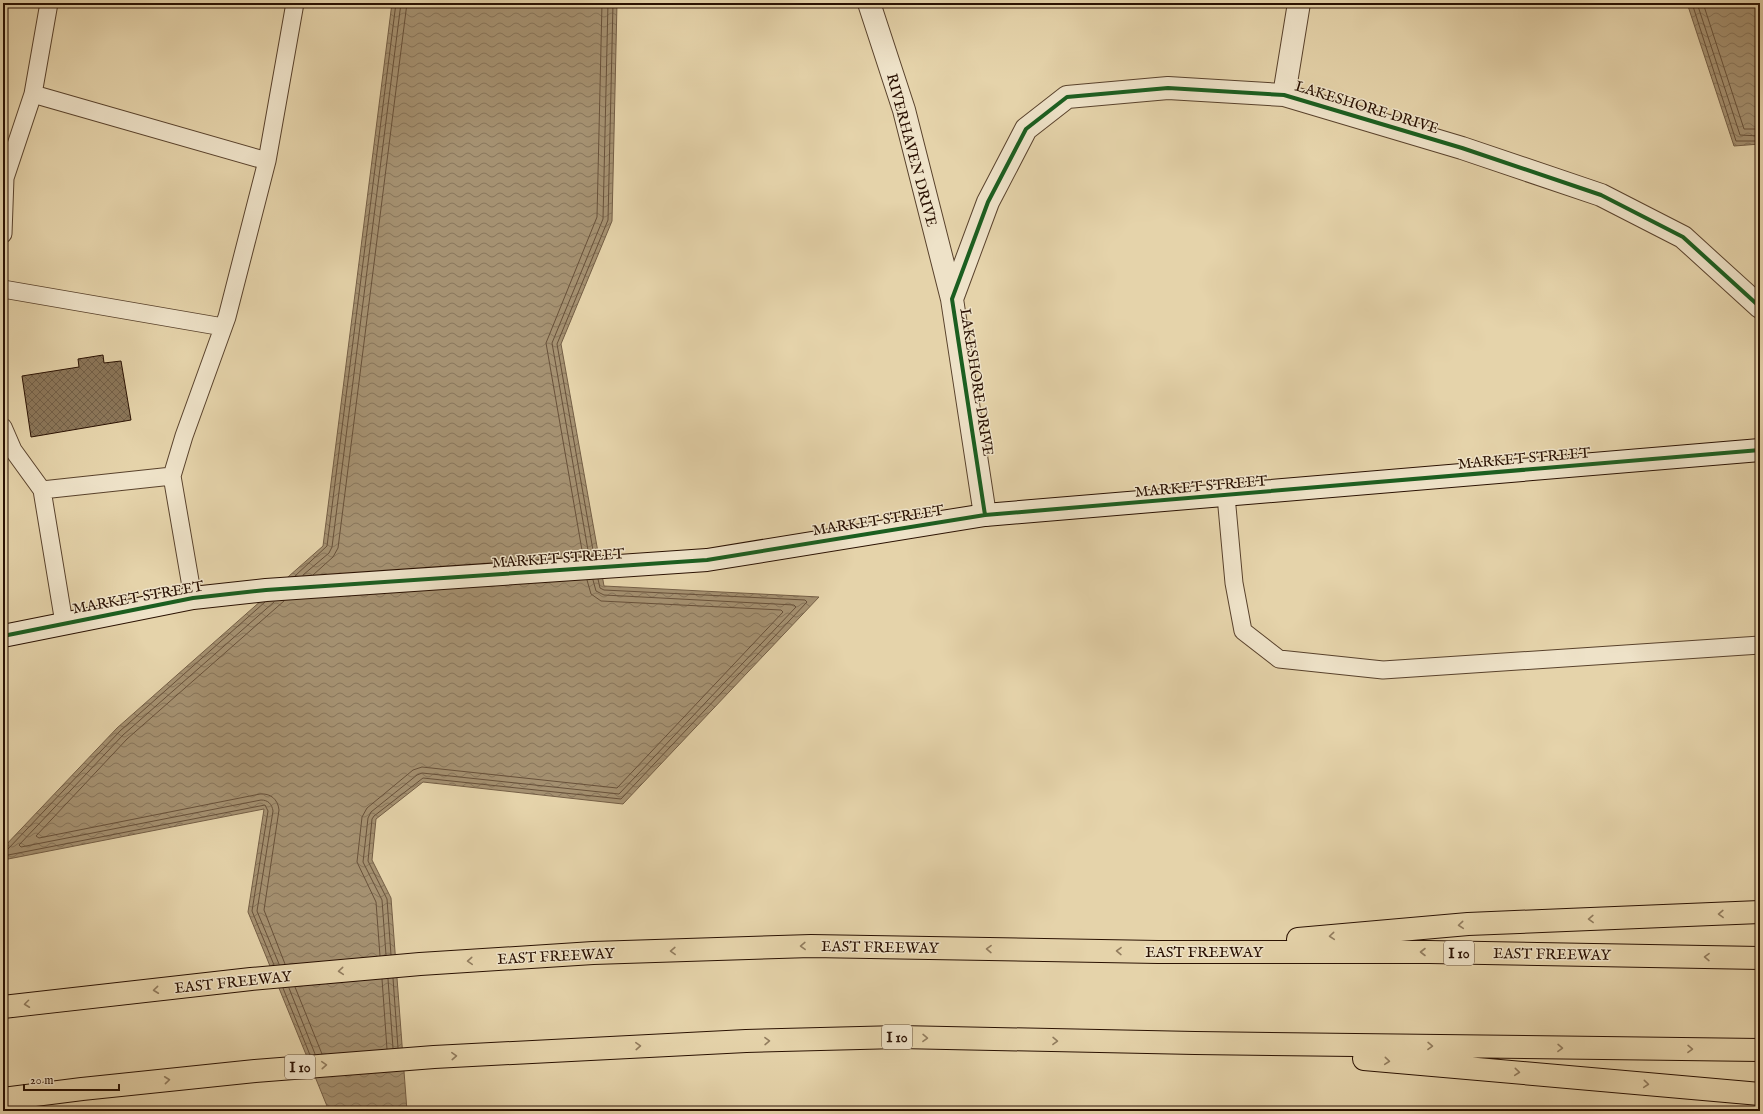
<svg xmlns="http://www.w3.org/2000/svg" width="1763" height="1114" font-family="'IM FELL English',serif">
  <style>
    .water { fill: url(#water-waves); stroke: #745e45 }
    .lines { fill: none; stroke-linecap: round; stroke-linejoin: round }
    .shore { stroke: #68513a; stroke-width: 1 }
    .building { fill: url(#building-cross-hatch); stroke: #2a1102 }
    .lane-casing { stroke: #59422c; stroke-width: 19 }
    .street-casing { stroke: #59422c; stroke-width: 24 }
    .secondary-casing { stroke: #2a1102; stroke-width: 24 }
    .highway-casing { stroke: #2a1102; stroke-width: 24 }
    .lane { stroke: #eee2c8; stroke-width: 17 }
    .street { stroke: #eee2c8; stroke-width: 22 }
    .secondary { stroke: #eee2c8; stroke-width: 22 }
    .highway { stroke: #e5d3aa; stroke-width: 22 }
    .cycleway-casing { stroke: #eee2c8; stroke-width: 6 }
    .cycleway { stroke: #1b5e20; stroke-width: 4 }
    .oneway { stroke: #917c5e }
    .labels { text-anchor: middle; stroke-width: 3; stroke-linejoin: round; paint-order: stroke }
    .shield { fill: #eee2c8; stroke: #65503d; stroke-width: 1 }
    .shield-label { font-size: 14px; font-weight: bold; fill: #2a1102 }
    .street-label { font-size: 15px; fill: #2a1102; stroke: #eee2c8 }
  </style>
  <defs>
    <pattern id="water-waves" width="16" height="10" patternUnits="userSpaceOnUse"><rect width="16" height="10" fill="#a59171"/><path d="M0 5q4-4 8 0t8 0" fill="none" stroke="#87755b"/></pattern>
    <pattern id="building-cross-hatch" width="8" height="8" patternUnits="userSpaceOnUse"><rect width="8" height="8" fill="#8b7659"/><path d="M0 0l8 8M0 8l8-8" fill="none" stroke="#725f47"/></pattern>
  </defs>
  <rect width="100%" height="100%" fill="#e5d3aa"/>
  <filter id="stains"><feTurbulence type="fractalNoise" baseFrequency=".005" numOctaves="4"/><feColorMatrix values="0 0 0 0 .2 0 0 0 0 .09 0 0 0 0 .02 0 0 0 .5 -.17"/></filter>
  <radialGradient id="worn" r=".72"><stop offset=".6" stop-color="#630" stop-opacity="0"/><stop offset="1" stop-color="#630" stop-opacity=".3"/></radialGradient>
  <!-- water -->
  <path class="water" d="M392,3H617L612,221L561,344L604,586L819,597L623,804L423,782L376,819L372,860L391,898L407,1111H329L248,912L264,809L3,860V848L117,728L323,546Z
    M1687,3H1760V144L1734,146Z"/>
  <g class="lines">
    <!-- shore -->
    <path class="shore" d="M1692,3L1736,141H1760
      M1697,3L1740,135L1760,136
      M1703,3L1744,129H1760
      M583,556L546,343L597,217L602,3
      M589,556L552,343L603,219L608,3
      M594,556L557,344L608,220L613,3
      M303,575L329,553L332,547L401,3
      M313,575L333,557L338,548L407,3
      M295,576L327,546L396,3
      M284,601L127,739L36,836L39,838L260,794C270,793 278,799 279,810L264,910L285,964
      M274,602L123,735L19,845L21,847L261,800C268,800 272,804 273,811L257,911L279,964
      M3,850L8,849L120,731L265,602
      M3,856L265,805L268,811L252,911L274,965
      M386,955L382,900L363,862L368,818L371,812L417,775L422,773L619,794L796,607L794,605L604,595L596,591L593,580
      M391,955L387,899L368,861L372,819L374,816L423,778L621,799L807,602L805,600L604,590L600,588L598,579
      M380,956L376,902L357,862L362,817L367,808L413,770L422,767L617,788L783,612L781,610L601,601L591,594L587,580
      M393,978L398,1048
      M382,979L387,1049
      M388,979L393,1048
      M295,987L322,1054
      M283,988L310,1055
      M289,988L315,1054"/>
  </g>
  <!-- building -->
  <path class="building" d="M103,355L104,363L121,361L131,420L31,437L22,376L79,367L78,359Z"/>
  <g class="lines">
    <!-- lane casing -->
    <g class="lane-casing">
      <path id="lane" d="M33,94L267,161
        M3,234L5,178L33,94L49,3
        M3,289L223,327
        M3,427L13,450L42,490L64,623
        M42,490L172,476
        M1226,496L1234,583L1243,631L1279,659L1383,670L1760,645
        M193,598L172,476L184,436L227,317L267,161L295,3"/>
    </g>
    <!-- street casing -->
    <g class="street-casing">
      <path id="street" d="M869,3L904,110L952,299
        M1284,95L1299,3
        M985,515L952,299L988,202L1026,129L1067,97L1168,88L1284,95L1462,148L1601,195L1683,237L1760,307"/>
    </g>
    <!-- secondary casing -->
    <g class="secondary-casing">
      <path id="secondary" d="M3,636L193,598L266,590L707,560L985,515L1760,450"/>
    </g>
    <!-- highway casing -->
    <g class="highway-casing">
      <path id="highway" d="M1298,939L1468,924L1760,912
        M3,1007L251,979L420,964L593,953L811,946L1158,952H1429L1760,958
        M1364,1059L1760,1094
        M3,1099L82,1089L255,1071L434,1057L746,1041L899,1037L1195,1043L1760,1050"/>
    </g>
    <!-- lane -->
    <use href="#lane" class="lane"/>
    <!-- street -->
    <use href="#street" class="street"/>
    <!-- secondary -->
    <use href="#secondary" class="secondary"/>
    <!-- highway -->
    <use href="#highway" class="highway"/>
    <!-- cycleway casing -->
    <g class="cycleway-casing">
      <path id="cycleway" d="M985,515L952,299L988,202L1026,129L1067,97L1168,88L1284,95L1462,148L1601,195L1683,237L1760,307
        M3,636L193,598L266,590L707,560L985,515L1760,450"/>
    </g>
    <!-- cycleway -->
    <use href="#cycleway" class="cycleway"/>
  </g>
  <!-- one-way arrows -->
  <defs><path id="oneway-chevron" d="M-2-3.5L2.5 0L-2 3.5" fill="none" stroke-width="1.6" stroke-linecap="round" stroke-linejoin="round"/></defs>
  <g class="oneway">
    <use href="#oneway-chevron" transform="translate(1721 914) rotate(178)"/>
    <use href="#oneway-chevron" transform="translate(1591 919) rotate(178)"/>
    <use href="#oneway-chevron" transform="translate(1461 925) rotate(175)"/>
    <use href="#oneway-chevron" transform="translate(1332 936) rotate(175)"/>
    <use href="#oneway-chevron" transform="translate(803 946) rotate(178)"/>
    <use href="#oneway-chevron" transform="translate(989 949) rotate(-179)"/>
    <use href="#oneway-chevron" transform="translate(673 951) rotate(178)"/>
    <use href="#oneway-chevron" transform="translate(1119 951) rotate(-179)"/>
    <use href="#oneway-chevron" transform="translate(1423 952) rotate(-180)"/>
    <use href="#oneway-chevron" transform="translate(1707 957) rotate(-179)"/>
    <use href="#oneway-chevron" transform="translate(470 961) rotate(176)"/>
    <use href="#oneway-chevron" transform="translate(341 971) rotate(175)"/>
    <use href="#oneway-chevron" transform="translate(156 990) rotate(174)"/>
    <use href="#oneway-chevron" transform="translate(27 1004) rotate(173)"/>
    <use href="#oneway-chevron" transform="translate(925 1038) rotate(1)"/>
    <use href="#oneway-chevron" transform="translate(767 1041) rotate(-1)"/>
    <use href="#oneway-chevron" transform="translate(1055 1041) rotate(1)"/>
    <use href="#oneway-chevron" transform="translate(638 1046) rotate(-3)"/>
    <use href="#oneway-chevron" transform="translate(1430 1046) rotate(1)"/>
    <use href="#oneway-chevron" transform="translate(1560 1048) rotate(1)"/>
    <use href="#oneway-chevron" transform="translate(1690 1049) rotate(1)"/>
    <use href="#oneway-chevron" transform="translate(454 1056) rotate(-3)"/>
    <use href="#oneway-chevron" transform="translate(1387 1061) rotate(5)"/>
    <use href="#oneway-chevron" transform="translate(324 1065) rotate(-4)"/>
    <use href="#oneway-chevron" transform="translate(1517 1072) rotate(5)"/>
    <use href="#oneway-chevron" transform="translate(167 1080) rotate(-6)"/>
    <use href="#oneway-chevron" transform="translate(1646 1084) rotate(5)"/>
  </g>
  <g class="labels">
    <!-- shield labels -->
    <g class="shield">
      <rect x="1444" y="941" width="30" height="24" rx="3"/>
      <rect x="882" y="1025" width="30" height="24" rx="3"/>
      <rect x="285" y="1055" width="30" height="24" rx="3"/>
    </g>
    <g class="shield-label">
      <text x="1459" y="958">I 10</text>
      <text x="897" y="1042">I 10</text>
      <text x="300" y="1072">I 10</text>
    </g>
    <!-- street labels -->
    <g class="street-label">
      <text transform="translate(1367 107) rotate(17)" y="5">LAKESHORE DRIVE</text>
      <text transform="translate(912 150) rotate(75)" y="5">RIVERHAVEN DRIVE</text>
      <text transform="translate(977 382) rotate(81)" y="5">LAKESHORE DRIVE</text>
      <text transform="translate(1524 458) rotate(-5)" y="5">MARKET STREET</text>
      <text transform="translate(1201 486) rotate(-5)" y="5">MARKET STREET</text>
      <text transform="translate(878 520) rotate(-9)" y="5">MARKET STREET</text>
      <text transform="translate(558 558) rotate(-4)" y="5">MARKET STREET</text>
      <text transform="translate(138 597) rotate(-10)" y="5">MARKET STREET</text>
      <text transform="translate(880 947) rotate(1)" y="5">EAST FREEWAY</text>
      <text x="1204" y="957">EAST FREEWAY</text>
      <text transform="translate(1552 954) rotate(1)" y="5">EAST FREEWAY</text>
      <text transform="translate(556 956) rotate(-3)" y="5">EAST FREEWAY</text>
      <text transform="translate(233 982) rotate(-6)" y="5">EAST FREEWAY</text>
    </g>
  </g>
  <!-- margin -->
  <rect width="1763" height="1114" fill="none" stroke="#e5d3aa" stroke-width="16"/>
  <rect x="4" y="4" width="1755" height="1106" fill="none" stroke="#2a1102" stroke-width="2"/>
  <rect x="8" y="8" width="1747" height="1098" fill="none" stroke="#2a1102"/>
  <!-- scale -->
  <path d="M24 1084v6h95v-6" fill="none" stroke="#2a1102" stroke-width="2"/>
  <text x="30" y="1084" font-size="12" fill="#2a1102" stroke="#eee2c8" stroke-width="3" paint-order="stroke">20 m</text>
  <rect width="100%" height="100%" filter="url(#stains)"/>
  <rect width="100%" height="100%" fill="url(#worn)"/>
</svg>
